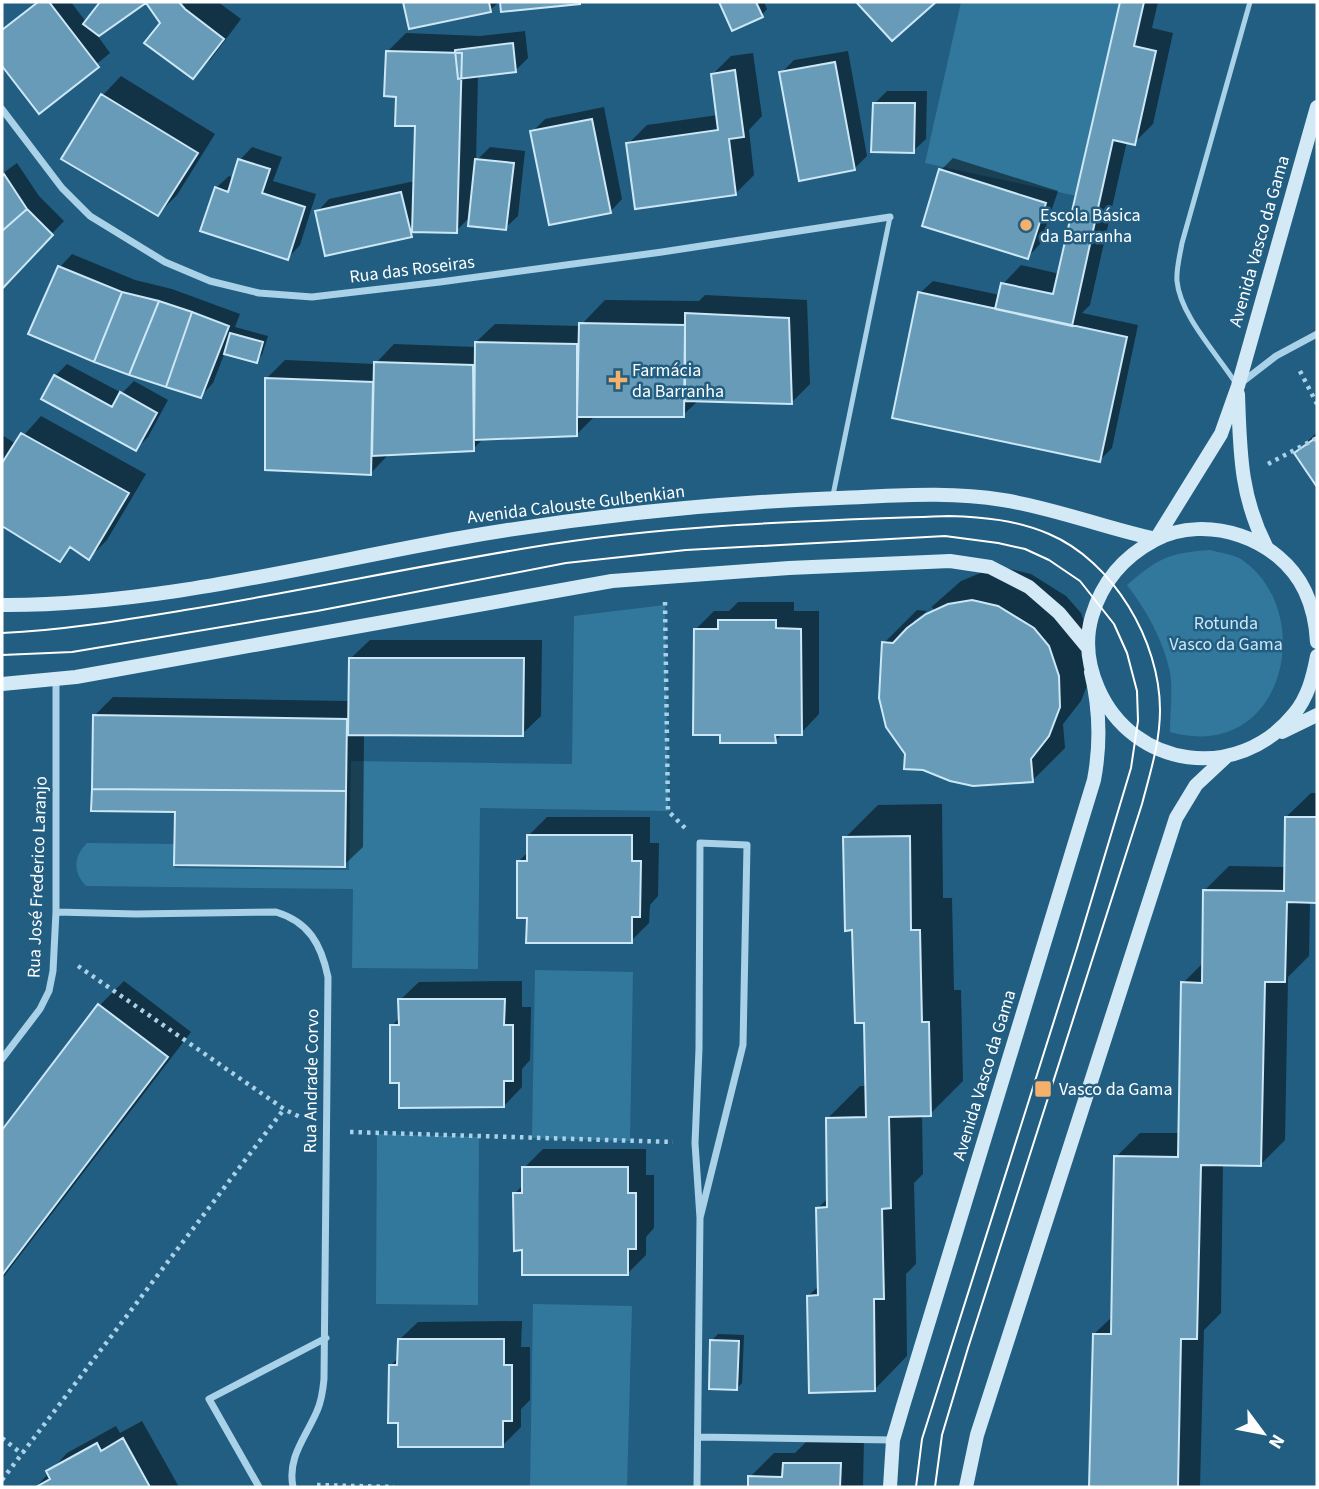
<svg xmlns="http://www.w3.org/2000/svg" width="1319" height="1489" font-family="'Source Sans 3',sans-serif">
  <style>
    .green { fill: #32789d }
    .shadow { fill: #0007 }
    .building { fill: #679bb7; stroke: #cce7f6; stroke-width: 2 }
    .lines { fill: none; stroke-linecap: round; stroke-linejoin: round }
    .path { stroke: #a9d1e7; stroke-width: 4.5; stroke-dasharray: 3.5 5; stroke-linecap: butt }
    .lane { stroke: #a9d1e7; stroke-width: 5 }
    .street { stroke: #a9d1e7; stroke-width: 7 }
    .secondary { stroke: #d3e9f6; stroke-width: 14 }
    .tram { stroke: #fff; stroke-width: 2 }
    .poi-dot { fill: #f3b16b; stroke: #225e81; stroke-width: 2.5 }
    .labels { text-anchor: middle; stroke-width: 5; stroke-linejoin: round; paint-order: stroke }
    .poi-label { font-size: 18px; fill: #fff; stroke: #225e81; text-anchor: start }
    .street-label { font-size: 18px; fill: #fff; stroke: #225e81 }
    .park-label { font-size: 18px; fill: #cce7f6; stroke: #225e81 }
  </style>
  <rect width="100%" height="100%" fill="#225e81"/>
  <!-- green -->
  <path class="green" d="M961,2H1120L1077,196L925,163Z
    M1210,550C1220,553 1232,554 1241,559C1319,612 1284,764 1170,732C1170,713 1173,691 1170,672C1163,640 1147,611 1127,585C1159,558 1168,553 1210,550Z
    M665,605L668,811L480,808L478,969L352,968L353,889L86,886C73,872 73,857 87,843L175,844V868L349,870L351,761L572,764L574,616Z
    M535,970L633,972L630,1141L532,1138Z
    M377,1134L479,1137L478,1305L376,1304Z
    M533,1304L632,1306L627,1487H530Z"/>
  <!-- shadow -->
  <path class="shadow" d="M37,2H71L86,22L103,2H144L97,35L110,53L39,112L2,63V30Z
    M147,2H218L241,19L211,59L193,77Z
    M405,2H499L490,10L410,27Z
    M721,2H764L767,9L762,15L733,28Z
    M1121,2H1158L1152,28L1173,33L1153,124L1134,143L1127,141L1090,305L1082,313L1138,325L1112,448L1099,461L920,293L933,281L1000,295L1003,284L1021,265L1060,274Z
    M525,31L528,58L515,71L478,75L476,161L490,147L525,151L518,216L505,228L471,216L456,231L416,230L411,236L317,212L329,199L415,181L417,125L398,95L387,52L406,33L480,36Z
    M848,51L867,156L854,169L781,73L794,60Z
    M753,53L762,116L749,130L754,175L736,193L628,144L647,125L718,115L713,74L731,56Z
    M121,76L215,134L177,195L158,214L103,95Z
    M887,91H927L926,139L913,151L875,103Z
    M604,107L622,199L610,212L532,132L545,119Z
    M252,147L282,157L273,181L316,194L300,245L288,258L216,188L229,176L234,178L240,160Z
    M953,158L1058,191L1040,244L1028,257L941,170Z
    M17,163L39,196L64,221L2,286V174Z
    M72,254L135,280L172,289L240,314L235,327L268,336L262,355L256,361L225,352L213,383L201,396L30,333L60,267Z
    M705,295L807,300L810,384L791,403L700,399L683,415H596L576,435L484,438L473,449L389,454L371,473L267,378L285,360L375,364L394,344L476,347V342L495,324L580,326L605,300L699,301Z
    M67,364L122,393L134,381L168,400L148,437L136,449L55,376Z
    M41,416L146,474L107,540L89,558L73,547L60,559L2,524V511L5,506L2,504V435L16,444Z
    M1317,432V484L1296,453Z
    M1006,568L1031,574L1066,596L1081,613L1091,642L1092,673L1081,701L1063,724L1065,748L1032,781L907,754L884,643L917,610L927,611L914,621V626L934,610L932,607L927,611L961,581L983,572Z
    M738,602H794V611H819V714L801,733H783L775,741L721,733L695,630L714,611H729Z
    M370,640H542L541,716L522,734H364L363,847L344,865L177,810L94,716L113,697L350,701L351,658Z
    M1311,793H1317V901H1310L1309,956L1288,977L1285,1140L1261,1164L1223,1163L1221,1313L1204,1330L1200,1487H1091L1094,1334L1113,1316L1116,1157L1140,1133H1180L1183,983L1204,962L1205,890L1229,866L1286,867V817Z
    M942,804L943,898H952L954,990H961L963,1081L930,1114H922L923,1174L914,1183L916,1264L906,1274L907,1356L875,1389L808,1296L819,1286L818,1208L829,1197L827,1119L860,1086H867L866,1021L845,838L878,805Z
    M547,817H650V843H659L658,896L650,905L649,923L631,941L528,917L519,861L528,852V836Z
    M124,981L191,1032L2,1279V1133L100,1005Z
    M522,981V1007H531L530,1060L522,1069V1087L504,1106L401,1081L392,1026L400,1017V1000L419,982Z
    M543,1149H646V1175H654V1228L646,1237V1255L627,1274L524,1249L515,1193L524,1184V1168Z
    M522,1321L521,1347H530V1400L521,1409V1427L502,1446L399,1421L391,1365L399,1357V1340L418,1322Z
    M718,1334L744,1335L742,1383L736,1389L712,1340Z
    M142,1421L179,1487H36L67,1453L116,1426L120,1433Z
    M808,1440H864L863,1487H750V1477L774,1453H795Z"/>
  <!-- building -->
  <path class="building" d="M38,2H49L99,67L39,114L2,66V30Z
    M100,2H179L185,9L224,39L193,79L144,43L160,23L146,3L99,36L83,24Z
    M403,2H489L491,12L409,29Z
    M500,2H580V4L501,12Z
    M719,2H756L763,17L732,31Z
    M856,2H936L892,41Z
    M1120,2H1144L1134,46L1156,51L1135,145L1113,140L1072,326L995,309L1001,283L1053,294Z
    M513,43L516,72L458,79L455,50Z
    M386,51L462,53L457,233L412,232L415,126H395L396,97L384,96Z
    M835,62L855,170L799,181L779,72Z
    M735,70L744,137L729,139L736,195L635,209L626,143L718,130L711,74Z
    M101,94L198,153L158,216L61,159Z
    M873,103H915L914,153L871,152Z
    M592,119L611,213L549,225L530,131Z
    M238,159L270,169L262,193L305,207L288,260L200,231L215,187L228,192Z
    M475,159L514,163L506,230L468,226Z
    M939,169L1046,203L1028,259L922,226Z
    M4,174L27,209L2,231V176Z
    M401,192L412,237L325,256L315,211Z
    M27,209L53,235L2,289V231Z
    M58,266L122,292L94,362L28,334Z
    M122,292L159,301L129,375L94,362Z
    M918,292L1127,337L1100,462L892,418Z
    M159,301L192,312L166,387L129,375Z
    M192,312L229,326L201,398L166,387Z
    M685,313L789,318L792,404L685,401Z
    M579,323L685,325L684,417H577Z
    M230,333L263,342L257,363L224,354Z
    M475,342L577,344V436L474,440Z
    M374,362L473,365L474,451L372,456Z
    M54,375L112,407L120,392L157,413L136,451L41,399Z
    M265,378L373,382L371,475L265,470Z
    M21,433L129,493L89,560L70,547L60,562L2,526V463Z
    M1317,437V487L1294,453Z
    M972,600L998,606L1034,628L1049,646L1059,676L1060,707L1049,736L1031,759L1033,782L973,786L950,781L923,770L904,769L905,754L886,727L879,698L882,642L893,643L907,628L926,614L948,604Z
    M718,620H776V628L801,629L802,735H775L776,743H720V735H693L694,629H718Z
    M349,658H524L523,736L348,735Z
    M93,715L347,719L346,791L92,789Z
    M92,789L346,791L345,867L174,865L175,812L91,811Z
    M1285,817H1317V903L1287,902L1285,982H1265L1261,1166L1201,1165L1197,1339H1181L1178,1487H1089L1093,1334H1111L1114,1156L1178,1157L1181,982L1202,983L1203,890L1284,891Z
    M527,835H632V861H641L640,917H632V943H526L527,918H517V861H527Z
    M910,836L911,930H920L922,1022H929L931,1116L889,1117L891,1208L882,1209L884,1299H874L875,1391L809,1393L807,1296L818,1295L816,1208L827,1207L826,1118L866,1117L864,1023H855L852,930L845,931L843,837Z
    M398,999H505L504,1025H513V1081H504V1107L399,1108V1083H390V1025H399Z
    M98,1004L168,1057L2,1275V1130Z
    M522,1167H628V1193H636V1249H628V1275H522V1250L514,1251L513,1193H522Z
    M398,1339H504V1365H512V1421H503V1447H398V1423H388L389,1365H397Z
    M710,1340L739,1341L737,1390L709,1389Z
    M123,1438L150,1487H36L50,1479L46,1471L97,1443L101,1451Z
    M783,1463H841L840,1487H748V1476L782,1477Z"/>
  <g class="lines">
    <!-- path -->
    <path class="path" d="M1300,371L1317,404
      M1268,464L1317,438
      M665,602L668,811L685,828
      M78,966L284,1109L302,1118
      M350,1132L673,1142
      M2,1438L22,1454
      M2,1480L284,1109
      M317,1485L394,1487"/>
    <!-- lane -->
    <path class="lane" d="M1235,382C1217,354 1180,315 1177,281C1176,269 1180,255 1182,243L1250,2
      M833,495L890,217"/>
    <!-- street -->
    <path class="street" d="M2,109L62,188L90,216L165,262L210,281L259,293L312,297L440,282L662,252L890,217
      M1241,383L1276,356L1317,334
      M700,843L747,845L743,1045L700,1218L695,1143L699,1049Z
      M56,912L136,914L276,912C309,922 321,944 328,977L324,1379C323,1390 322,1400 317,1411C306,1437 287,1457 293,1487
      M2,1059L40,1009L49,991L53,971L56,912V681
      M698,1437L893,1440
      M259,1487L209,1399L326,1338
      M697,1487L700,1218"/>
    <!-- secondary -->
    <path class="secondary" d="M1238,394C1240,451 1240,497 1267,548
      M1156,539L1221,434L1238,386L1317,107
      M2,605C156,606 308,565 460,538C585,516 712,503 839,498C893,496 949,491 1003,500C1055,508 1104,528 1156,539
      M1317,642C1316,624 1313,608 1305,591C1280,538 1207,513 1155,540C1123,557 1102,582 1092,616C1085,640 1088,665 1098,688C1133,769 1238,783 1294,714C1308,697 1313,677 1317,656
      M2,684L76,677L612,581L789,568L950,561L990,567L1029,587L1059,613L1088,648
      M1282,732L1317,715
      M890,1487L893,1440L903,1406L1094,780C1101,743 1100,709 1091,672
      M966,1487L977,1435L1176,818L1196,785L1226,757"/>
    <!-- tram -->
    <path class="tram" d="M2,633C64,630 124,620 185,610C301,591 417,566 533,547C671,524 810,521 949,516C983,517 1017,520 1049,534C1113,561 1160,641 1160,710C1160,743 1150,773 1142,804L968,1348L942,1435L935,1487
      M2,655L72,652L317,611L566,563L686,550L945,536L998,543L1025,549L1049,560L1080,581L1114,624L1127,653L1137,691L1138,721L1131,768L1077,948L922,1439L916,1487"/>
  </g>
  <!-- markers -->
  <g class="poi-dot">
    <circle cx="1026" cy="225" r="7"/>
    <path d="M614.5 369.5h7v7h7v7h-7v7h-7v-7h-7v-7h7z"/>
    <rect x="1034" y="1080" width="18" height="18" rx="3.5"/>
  </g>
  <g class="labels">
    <!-- poi labels -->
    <g class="poi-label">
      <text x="1040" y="221">Escola Básica<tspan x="1040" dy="21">da Barranha</tspan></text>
      <text x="632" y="376">Farmácia<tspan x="632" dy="21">da Barranha</tspan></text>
      <text x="1059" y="1095">Vasco da Gama</text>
    </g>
    <!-- street labels -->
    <g class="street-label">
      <text transform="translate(1259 241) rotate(-74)" y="6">Avenida Vasco da Gama</text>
      <text transform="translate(412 269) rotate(-7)" y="6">Rua das Roseiras</text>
      <text transform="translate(576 504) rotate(-7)" y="6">Avenida Calouste Gulbenkian</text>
      <text transform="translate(37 877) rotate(-88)" y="6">Rua José Frederico Laranjo</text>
      <text transform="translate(984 1075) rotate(-73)" y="6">Avenida Vasco da Gama</text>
      <text transform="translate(311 1081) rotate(-89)" y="6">Rua Andrade Corvo</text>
    </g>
    <!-- park labels -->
    <g class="park-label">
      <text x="1226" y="629">Rotunda<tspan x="1226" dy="21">Vasco da Gama</tspan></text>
    </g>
  </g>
  <!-- border -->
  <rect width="1319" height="1489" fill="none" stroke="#ffffff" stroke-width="7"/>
  <!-- north arrow -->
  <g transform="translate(1263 1433) rotate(122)" stroke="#225e81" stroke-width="5" paint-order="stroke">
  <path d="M0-5L12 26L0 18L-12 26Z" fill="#ffffff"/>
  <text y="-10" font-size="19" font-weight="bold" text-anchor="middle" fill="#ffffff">N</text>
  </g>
</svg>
